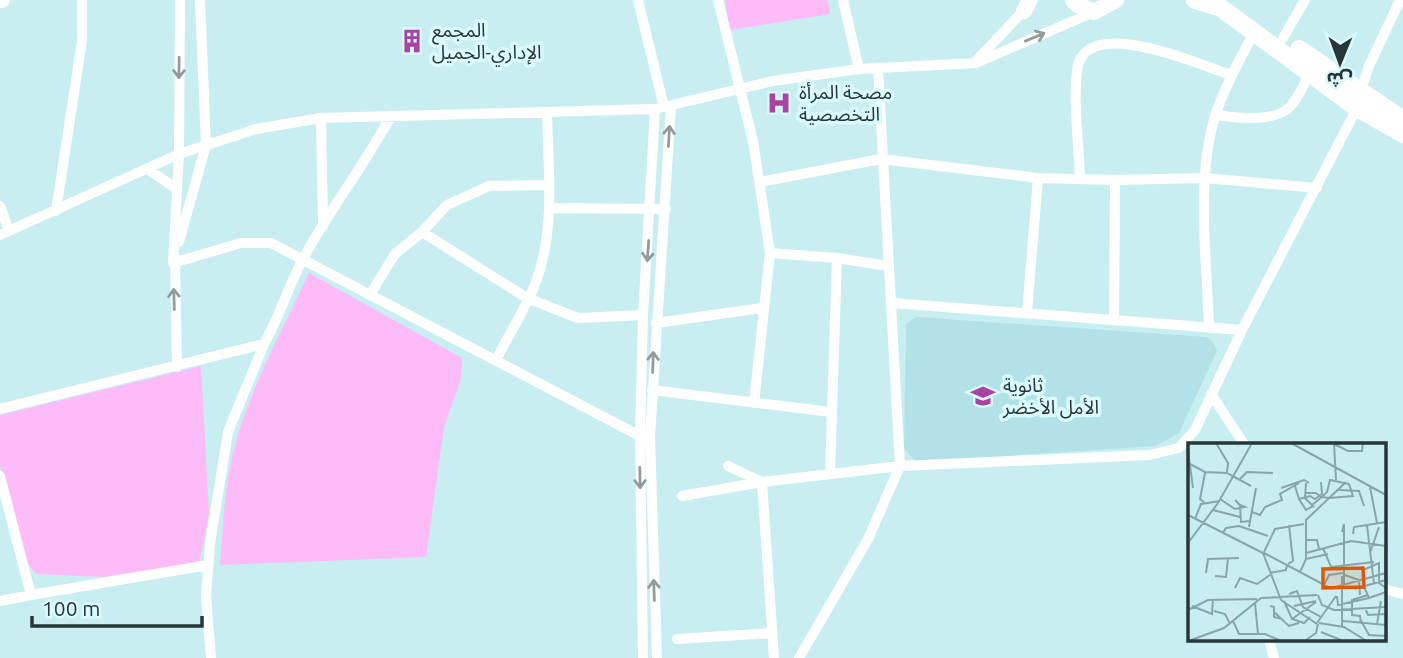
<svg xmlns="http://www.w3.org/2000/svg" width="1403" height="658" font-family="Ubuntu,'Noto Sans Arabic',sans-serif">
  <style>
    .built { fill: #b2e2e7 }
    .green { fill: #fdbcf8 }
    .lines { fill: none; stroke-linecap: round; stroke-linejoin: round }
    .street { stroke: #fff; stroke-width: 10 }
    .secondary { stroke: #fff; stroke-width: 16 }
    .primary { stroke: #fff; stroke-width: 18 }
    .oneway { stroke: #939b9c }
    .labels { text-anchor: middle; stroke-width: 7; stroke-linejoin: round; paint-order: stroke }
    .poi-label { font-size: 19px; fill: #273738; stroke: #dbfafd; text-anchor: start }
    .inset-road { fill: none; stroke: #88a5a8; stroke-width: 2 }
    .view { fill: #de570e; fill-opacity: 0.15; stroke: #de570e; stroke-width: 3.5 }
    .inset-edge { fill: none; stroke: #273738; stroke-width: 3.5 }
  </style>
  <rect width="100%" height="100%" fill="#c8eef2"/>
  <!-- built -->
  <path class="built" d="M916,317L1207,337L1213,342L1217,351L1179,433L1155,446L916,462L904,448L906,324Z"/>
  <!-- green -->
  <path class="green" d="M725,0H828L830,14L730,30Z
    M309,273L462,358L461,379L444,427L426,557L220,565C223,530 224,493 232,458C246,394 282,332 309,273Z
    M201,366L209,514L199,563L102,577L37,574L27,564L0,465V415Z"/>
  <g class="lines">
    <!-- street -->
    <path class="street" d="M180,0L179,154L173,263L241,243H271L640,436
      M638,0L664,107
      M718,0L753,141L770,253L754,403
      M843,0L859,69
      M1283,38L1305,0
      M977,60L1028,6
      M1360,93L1369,66L1400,0
      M1216,115C1235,118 1269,122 1286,110C1297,103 1304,83 1310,73
      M321,118L323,226
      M149,170L177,189
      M1080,179C1079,144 1073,105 1077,71C1083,12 1200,65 1231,75
      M1115,180L1205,178L1317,188
      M760,182L881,159L1038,178L1115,180L1114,320
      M0,206L9,231
      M550,208L666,209
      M56,211L82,41V0
      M422,232L527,298L578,318L643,315
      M0,235L179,154L256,129L321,118L655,109L773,81L859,69L976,63L1094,12
      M179,242L206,145L200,0
      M770,253L837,258L830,473
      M175,257L177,367
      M837,258L888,266
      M371,293L395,254L422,232L447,205L489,186L549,185
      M893,303L1242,330
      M1027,313L1038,178
      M656,323L762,308
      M1209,327C1207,258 1195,180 1216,113C1226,84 1240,58 1255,31
      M496,360C510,332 530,302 539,273C555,221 548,166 547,112
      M652,390L831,412
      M1211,394L1244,444
      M0,409L264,344C280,316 289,284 305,255C331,208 365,164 391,116
      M728,466L762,482L774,658
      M0,476L31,595L0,601
      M682,496L762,482L900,466L1149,455L1179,448L1195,430L1242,330L1357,108
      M1384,589L1403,594
      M31,595L208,565
      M677,639L772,633
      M1269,639L1274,658
      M211,658L206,596L210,544L228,432L264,344
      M643,658L640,436L643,315L655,109
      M657,658L650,437L671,106
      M799,658L868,539L900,466L878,68"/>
    <!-- secondary -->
    <path class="secondary" d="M0,0H2
      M1073,0L1076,4L1094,12L1116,0
      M1024,11L1030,0"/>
    <!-- primary -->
    <path class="primary" d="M1195,0L1221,8L1357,108L1403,134
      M1299,49L1403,120"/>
  </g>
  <!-- one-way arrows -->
  <defs><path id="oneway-shaft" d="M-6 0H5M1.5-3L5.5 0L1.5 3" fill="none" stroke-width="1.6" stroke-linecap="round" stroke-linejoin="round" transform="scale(1.75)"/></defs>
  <g class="oneway">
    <use href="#oneway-shaft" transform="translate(1035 37) rotate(-23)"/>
    <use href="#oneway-shaft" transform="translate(179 68) rotate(91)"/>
    <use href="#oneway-shaft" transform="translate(669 136) rotate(-87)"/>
    <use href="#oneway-shaft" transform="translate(648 251) rotate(94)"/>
    <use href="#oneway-shaft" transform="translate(174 299) rotate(-92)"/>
    <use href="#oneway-shaft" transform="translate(653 362) rotate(-88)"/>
    <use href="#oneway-shaft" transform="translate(640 478) rotate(89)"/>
    <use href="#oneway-shaft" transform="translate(654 590) rotate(-92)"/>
  </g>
  <!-- icons -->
  <defs>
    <g id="building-bare" transform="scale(1.89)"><path d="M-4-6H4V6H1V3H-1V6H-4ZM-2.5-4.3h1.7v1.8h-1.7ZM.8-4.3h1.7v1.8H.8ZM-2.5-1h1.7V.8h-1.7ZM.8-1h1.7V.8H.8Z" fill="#a842a5" stroke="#dbfafd" stroke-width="2.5" paint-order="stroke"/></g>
    <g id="hospital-bare" transform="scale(1.89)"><path d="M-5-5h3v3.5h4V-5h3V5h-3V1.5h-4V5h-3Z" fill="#a842a5" stroke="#dbfafd" stroke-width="2.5" paint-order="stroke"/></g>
    <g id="school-bare" transform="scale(1.89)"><path d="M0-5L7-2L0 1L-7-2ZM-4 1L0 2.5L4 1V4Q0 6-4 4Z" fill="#a842a5" stroke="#dbfafd" stroke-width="2.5" paint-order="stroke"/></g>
  </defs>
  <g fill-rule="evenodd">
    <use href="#building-bare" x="412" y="41"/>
    <use href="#hospital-bare" x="779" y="103"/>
    <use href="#school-bare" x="983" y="396"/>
  </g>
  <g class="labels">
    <!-- poi labels -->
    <g class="poi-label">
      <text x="432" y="37">المجمع<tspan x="432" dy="22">الإداري-الجميل</tspan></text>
      <text x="799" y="99">مصحة المرأة<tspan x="799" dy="22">التخصصية</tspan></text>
      <text x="1003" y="392">ثانوية<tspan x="1003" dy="22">الأمل الأخضر</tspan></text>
    </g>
  </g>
  <!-- overview -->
  <g transform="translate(1188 443)">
    <rect width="198" height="198" fill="#c8eef2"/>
    <path class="inset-road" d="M28,0L40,20L39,30L63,43M103,0L198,52M146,0L148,37M146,1L160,8H174L175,0M0,8L5,45M0,20L17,29L39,30M52,36L59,29L85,30M118,40L117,55L126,64M107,43L111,56L122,53L127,56L134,51L133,39M182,44L189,80M93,45L116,37L121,40M151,47L171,48L176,63M118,50H128L133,54H134L141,55L165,53L161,41L142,37L139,49L134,54L124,62M32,56L47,66L57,64L52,62M111,56L118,67L125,63M47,57L52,62L53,79L62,78M16,59L12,56L17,30M25,67L52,74M64,69L72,72L77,64L94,57L92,51L111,40M0,72L75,110L93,157M7,76L13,61L32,58M179,82L186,141M61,84L68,45M154,89L156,81V142M35,90L38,85L51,83L80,93M165,91L166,84L198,79M117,97H129L131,106M0,100L30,60L64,0M197,103V137M135,105L143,124L186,119M76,109L87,86L116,81M76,110L144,146M118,110L163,98L198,103M182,110L191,84M118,116L140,111M100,121L105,118L101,82M112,129L118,116V77L158,39M18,130L20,116L51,115M82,130L98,127L99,122M157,132L171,137L172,152M176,132L175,127L191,120V140L198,145M27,133L38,134L40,115M154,133V184M136,142L141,132L155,130M176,144L181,155L198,149M47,145L52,135L69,141L82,132M144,145L198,130M166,146L198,137M101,151L109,148L115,164L133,174M130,152L134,162L146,167L198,164M149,153L150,162L181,155M93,157L129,181M96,158L104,176L116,180L122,174M67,160L70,191M4,163L24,171L25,157M82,163L86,164V174L94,176M106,163L128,158M177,165L180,172L198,171M0,167L20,157L69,156M26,168L37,171L42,181M86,169L101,183L111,180M104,176L128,159M172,176L181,192L198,193M45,178L51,191H77L91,197M155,178L198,182M129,180L148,153M131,180L156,184L177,197M173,181L172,173L164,172V157L180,152M189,181L193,158M133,189L153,197M3,197L36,185L73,155L129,152M118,197L128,190L130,181"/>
    <path class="view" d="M175,125L176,144L135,145V126Z"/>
    <rect width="198" height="198" class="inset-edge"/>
  </g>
  <!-- north arrow -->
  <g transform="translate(1340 63) rotate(181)" stroke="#dbfafd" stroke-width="5" paint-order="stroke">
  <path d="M0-5L12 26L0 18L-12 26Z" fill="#273738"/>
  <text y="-10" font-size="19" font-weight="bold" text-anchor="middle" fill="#273738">ش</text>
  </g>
  <!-- scale -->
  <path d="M32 616v10h170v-10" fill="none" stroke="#273738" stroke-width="3.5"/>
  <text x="42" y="616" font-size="21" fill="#273738" stroke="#dbfafd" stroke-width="5" paint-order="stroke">100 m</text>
</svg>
